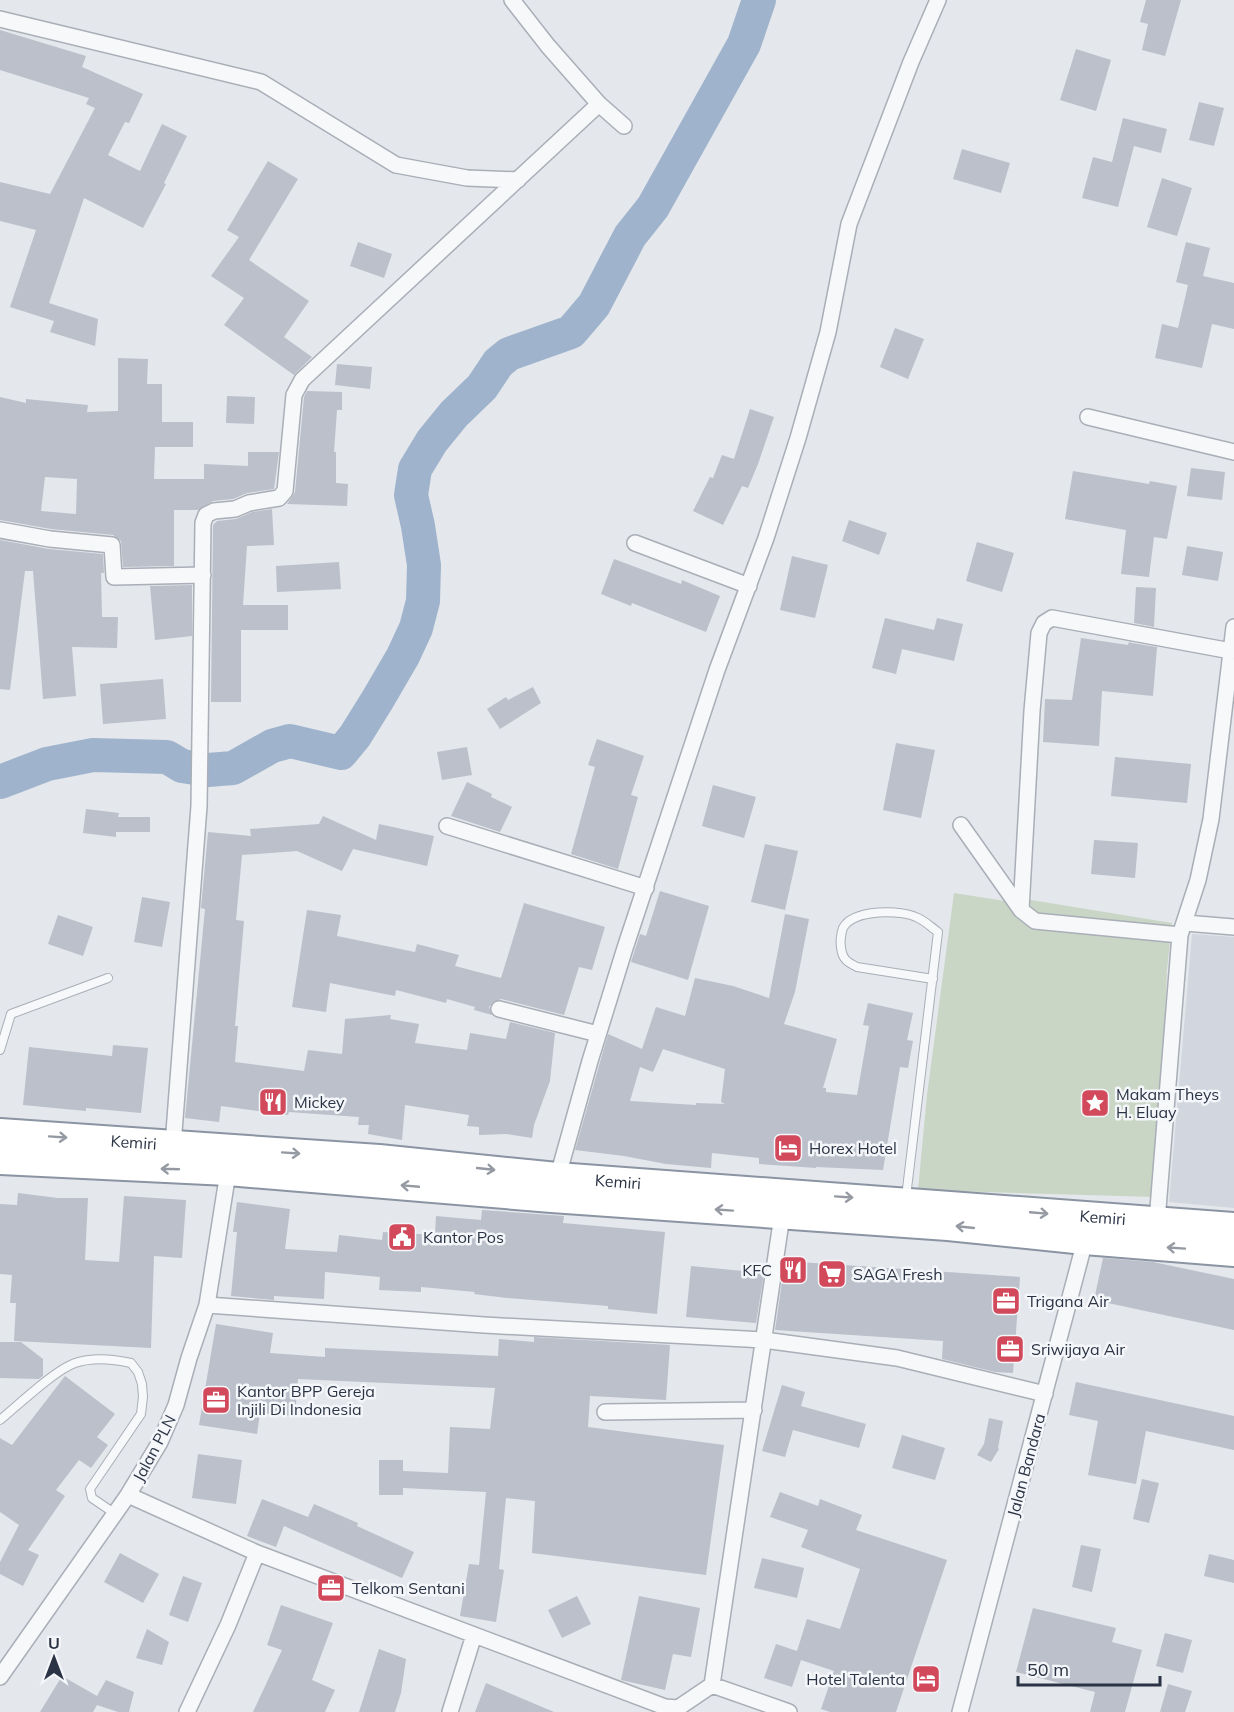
<svg xmlns="http://www.w3.org/2000/svg" width="1234" height="1712" font-family="Mulish,sans-serif">
  <style>
    .built { fill: #d2d6de }
    .green { fill: #c9d6c5 }
    .lines { fill: none; stroke-linecap: round; stroke-linejoin: round }
    .river { stroke: #9fb4cc; stroke-width: 34 }
    .building { fill: #bbc0ca; fill-rule: evenodd }
    .lane-casing { stroke: #a9aeb7; stroke-width: 10 }
    .street-casing { stroke: #a9aeb7; stroke-width: 18 }
    .highway-casing { stroke: #8b94a3; stroke-width: 32 }
    .lane { stroke: #f7f8fa; stroke-width: 8 }
    .street { stroke: #f7f8fa; stroke-width: 15 }
    .highway { stroke: #fff; stroke-width: 28 }
    .oneway { stroke: #959aa2 }
    .labels { text-anchor: middle; stroke-width: 5; stroke-linejoin: round; paint-order: stroke }
    .poi-label { font-size: 16px; fill: #2b3445; stroke: #f4f6f9; text-anchor: start }
    .street-label { font-size: 16px; fill: #2b3445; stroke: #f4f6f9 }
  </style>
  <rect width="100%" height="100%" fill="#e4e7ec"/>
  <!-- built -->
  <path class="built" d="M1192,934L1234,937V1208L1169,1202Z"/>
  <!-- green -->
  <path class="green" d="M954,893L1018,903L1031,900L1172,923L1167,970L1163,1070L1154,1197L918,1190L927,1095Z"/>
  <g class="lines">
    <!-- river -->
    <path class="river" d="M0,782L47,764L93,755L167,757L182,766L208,770L233,768L272,746L290,741L341,753L355,736L378,699L403,656L416,628L423,601L424,565L418,526L411,495L415,469L432,441L454,414L482,387L498,363L509,354L571,332L594,305L630,236L653,207L744,44L759,0"/>
  </g>
  <!-- building -->
  <path class="building" d="M1146,0H1181L1165,56L1142,50L1148,24L1140,22Z
    M0,30L86,56L82,67L143,94L129,123L125,122L108,155L140,171L162,124L187,136L164,183L166,184L143,228L84,198L49,303L98,319L95,346L50,332L54,321L10,307L36,230L0,221V182L50,194L95,108L86,104L89,98L0,70Z
    M1076,49L1111,60L1096,111L1060,100Z
    M1199,102L1224,108L1214,146L1189,140Z
    M1123,118L1167,129L1161,153L1134,146L1118,207L1082,198L1093,157L1112,162Z
    M962,149L1010,163L1001,193L953,179Z
    M268,161L298,179L249,260L309,301L284,337L312,357L294,375L224,325L244,298L211,276L239,237L227,230Z
    M1162,178L1192,188L1177,236L1147,227Z
    M358,242L392,254L384,278L350,266Z
    M1186,242L1210,248L1203,276L1234,283V329L1212,324L1202,368L1155,358L1162,324L1178,328L1188,285L1176,282Z
    M895,328L924,339L908,379L880,367Z
    M118,358L148,359L147,384H162V422H193V447H155L154,479H204V464L248,466V452H279L274,489L247,493L233,499L213,501L198,510H174V566L123,567L121,541L113,535L51,529L0,520V397L26,403V399L88,405L87,412L118,411ZM45,477L77,479L76,514L41,511Z
    M337,364L372,367L370,389L335,385Z
    M307,391L342,392V410H337L334,452H336V483L348,484L347,506L287,504L295,492L304,397Z
    M227,396L255,397L254,424L226,423Z
    M750,409L774,417L758,464L748,488L742,486L723,525L693,511L710,477L713,478L722,455L734,459Z
    M1191,468L1225,472L1222,500L1187,496Z
    M1073,471L1149,484L1150,481L1177,486L1167,539L1154,537L1149,577L1121,574L1126,530L1065,519Z
    M272,509L274,545L247,546L243,605H288V630H241V702H211L213,525L217,521L236,519L252,512Z
    M849,520L887,533L879,555L842,541Z
    M0,540L49,549L103,554L104,573H101L102,617H118L117,648L72,647L76,696L43,699L33,571H25L10,690L0,689Z
    M977,542L1014,553L1002,592L966,581Z
    M1187,546L1223,552L1218,581L1182,575Z
    M792,556L828,565L815,618L780,610Z
    M614,559L681,584L682,580L720,596L706,632L632,603L631,606L601,594Z
    M339,562L341,589L277,592L276,566Z
    M192,585V636L155,640L150,586Z
    M1136,587L1156,588L1154,627L1134,623Z
    M885,618L934,630L937,618L963,624L954,661L902,649L896,674L872,668Z
    M1081,638L1128,645L1129,642L1132,643L1157,647L1153,696L1102,691L1099,746L1043,742L1045,699L1072,700Z
    M163,679L166,719L103,724L100,684Z
    M533,687L541,703L500,729L487,709L506,697L508,700Z
    M597,739L644,756L631,795L638,797L618,869L571,854L595,767L588,765Z
    M896,743L935,750L921,818L883,810Z
    M467,747L472,775L442,780L437,752Z
    M1115,757L1191,764L1187,803L1111,796Z
    M467,782L492,794L491,797L512,807L500,832L451,816Z
    M713,785L756,797L744,838L702,826Z
    M86,809L119,813L118,817H150V832H116V837L83,833Z
    M323,816L376,840L379,824L434,836L427,866L353,849L342,871L297,851L242,855L236,920L244,921L235,1026H238L235,1062L304,1071L308,1050L342,1054L345,1019L391,1015L390,1019L419,1024L415,1043L467,1050L470,1033L506,1039L510,1022L555,1033L550,1081L534,1125L532,1138L506,1134L479,1135V1127L467,1126L469,1115L405,1105L402,1140L368,1134L369,1125H358L359,1117L289,1112L288,1115L221,1106L219,1122L185,1118L205,909L201,908L208,832L251,836L250,829L319,824Z
    M1094,840L1138,843L1135,878L1091,874Z
    M765,844L798,851L785,910L751,902Z
    M660,891L709,906L688,980L631,962L640,934L646,936Z
    M142,897L170,902L162,947L134,942Z
    M524,903L605,927L592,970L579,967L564,1015L501,999L492,1003L489,1007L492,1015L474,1010L475,1007L447,999L446,1003L396,990L395,996L330,983L326,1012L292,1007L307,910L341,915L337,936L415,952L417,944L459,955L455,966L501,978Z
    M785,914L809,919L795,992L784,1024L837,1039L823,1088H826V1092L857,1095L869,1026L863,1025L868,1003L913,1013L907,1040L913,1041L908,1068L900,1067L883,1170L816,1167V1168L759,1164V1158L712,1153L711,1168L666,1164L624,1156L575,1150L608,1034L642,1049L656,1007L685,1016L695,978L733,986L769,998ZM663,1049L725,1069L721,1102L725,1104L696,1103V1105L630,1101L640,1067L653,1072Z
    M58,915L93,927L83,956L48,944Z
    M113,1045L148,1048L141,1113L86,1108V1111L23,1105L29,1047L112,1056Z
    M18,1193L58,1198H88L85,1260L119,1262L124,1196L186,1200L182,1258L154,1256L151,1348L14,1341L16,1303H10L12,1275L0,1274V1204L17,1205Z
    M237,1202L290,1209L285,1249L337,1252L339,1235L382,1240L383,1232L435,1235L436,1216L481,1220L482,1210L564,1216L563,1223L665,1232L657,1314L608,1309V1306L507,1298L474,1294L475,1292L421,1287V1292L379,1290L380,1277L325,1272L324,1299L274,1296V1300L231,1296L237,1232H233Z
    M1103,1258L1153,1262L1234,1279V1330L1094,1300Z
    M785,1261L1020,1277L1013,1373L995,1372L942,1359L943,1341L775,1330Z
    M691,1266L764,1273L756,1323L686,1317Z
    M216,1324L273,1333L270,1353L325,1357V1348L498,1356L499,1339L534,1342V1337L670,1345L666,1400L590,1396L588,1427L724,1445L706,1575L532,1553L535,1501L506,1498L499,1569L504,1570L496,1622L460,1616L469,1564L479,1565L486,1492L403,1488V1495H379V1460H403V1471L448,1473L450,1427L490,1429L495,1388L298,1379L295,1416L260,1413L257,1434L199,1425Z
    M0,1342H21L43,1359V1376L39,1379L0,1378Z
    M65,1376L115,1414L97,1437L108,1445L91,1468L79,1460L56,1490L65,1496L28,1550L39,1555L23,1586L0,1574V1562L19,1525L0,1512V1438L12,1445Z
    M1076,1382L1234,1416V1450L1146,1431L1136,1484L1088,1475L1098,1421L1069,1415Z
    M782,1385L805,1392L801,1406L866,1424L859,1448L793,1430L785,1457L762,1451Z
    M989,1418L1003,1421L998,1448L999,1449L991,1462L977,1455L984,1444Z
    M902,1435L945,1448L935,1480L892,1468Z
    M198,1454L242,1460L236,1504L192,1498Z
    M1142,1479L1159,1483L1149,1523L1133,1519Z
    M780,1492L818,1506L820,1499L862,1515L856,1530L947,1560L896,1712H830L821,1709L834,1671L801,1660L792,1687L764,1678L776,1644L797,1651L807,1619L840,1629L860,1569L801,1547L808,1530L770,1517Z
    M262,1499L308,1517L314,1504L358,1523L357,1526L414,1552L402,1578L284,1526L276,1547L247,1536Z
    M1081,1545L1101,1549L1092,1592L1072,1587Z
    M120,1553L159,1574L143,1603L104,1582Z
    M1209,1554L1234,1560V1583L1204,1576Z
    M762,1558L804,1568L797,1598L754,1588Z
    M183,1576L202,1583L188,1622L169,1615Z
    M577,1596L591,1624L562,1638L548,1610Z
    M639,1596L700,1608L691,1657L673,1654L665,1690L621,1680Z
    M281,1605L333,1623L312,1680L335,1690L325,1712H253L282,1650L267,1645Z
    M1033,1608L1116,1628L1112,1642L1142,1650L1125,1712H1090L1095,1692L1016,1672Z
    M147,1629L169,1642L162,1665L136,1658Z
    M1165,1633L1192,1640L1183,1673L1156,1666Z
    M379,1649L406,1659L401,1693L395,1712H359Z
    M62,1676L97,1696L106,1680L134,1692L129,1712H118L97,1705L93,1712H40Z
    M486,1683L554,1712H475Z
    M1168,1684L1192,1691L1185,1712H1160Z"/>
  <g class="lines">
    <!-- lane casing -->
    <g class="lane-casing">
      <path id="lane" d="M0,1050L11,1014L108,978
        M906,1197L938,932C931,927 925,921 918,918C902,909 853,909 843,928C841,933 840,942 841,947C842,959 847,962 857,967L933,979
        M0,1420C17,1406 55,1370 75,1363C93,1357 113,1359 131,1363L138,1372L142,1384L143,1397L141,1414L90,1489L92,1498L114,1513"/>
    </g>
    <!-- street casing -->
    <g class="street-casing">
      <path id="street" d="M512,0L548,46L599,104L624,126
        M0,19L261,82L396,165L467,178L518,180
        M1088,417L1234,452
        M0,530L50,539L112,545L114,577L203,575
        M635,543L749,586
        M961,825L1021,910L1035,921L1180,935
        M447,826L646,888
        M1021,910L1032,711L1039,633L1044,623L1052,618L1231,651
        M1185,923L1234,927
        M499,1009L598,1034
        M173,1145L199,806L203,523L206,515L214,511L235,509L249,503L279,498L285,491L294,395L302,380L599,104
        M556,1183L590,1061L625,948L717,670L766,538L798,438L828,332L849,224L911,62L938,0
        M1157,1221L1180,935L1198,880L1211,819L1234,627
        M207,1305L484,1325L764,1340L897,1358L1045,1394
        M605,1412L754,1410
        M128,1495L257,1553L665,1707L678,1708L712,1685L783,1209
        M0,1677L128,1495L160,1442L176,1405L189,1358L207,1305L229,1166
        M712,1685L789,1712
        M187,1712L228,1625L257,1553
        M450,1712L474,1635
        M960,1712L1086,1237"/>
    </g>
    <!-- highway casing -->
    <g class="highway-casing">
      <g id="highway">
        <path id="s1" d="M0,1133L379,1159L557,1177L1234,1227"/>
        <path d="M0,1160L228,1171L552,1198L948,1226L1085,1240L1234,1252"/>
      </g>
    </g>
    <!-- lane -->
    <use href="#lane" class="lane"/>
    <!-- street -->
    <use href="#street" class="street"/>
    <!-- highway -->
    <use href="#highway" class="highway"/>
  </g>
  <!-- one-way arrows -->
  <defs><path id="oneway-shaft" d="M-6 0H5M1.5-3L5.5 0L1.5 3" fill="none" stroke-width="1.6" stroke-linecap="round" stroke-linejoin="round" transform="scale(1.5)"/></defs>
  <g class="oneway">
    <use href="#oneway-shaft" transform="translate(58 1137) rotate(4)"/>
    <use href="#oneway-shaft" transform="translate(291 1153) rotate(4)"/>
    <use href="#oneway-shaft" transform="translate(170 1169) rotate(-178)"/>
    <use href="#oneway-shaft" transform="translate(486 1169) rotate(6)"/>
    <use href="#oneway-shaft" transform="translate(410 1186) rotate(-175)"/>
    <use href="#oneway-shaft" transform="translate(844 1197) rotate(4)"/>
    <use href="#oneway-shaft" transform="translate(724 1210) rotate(-176)"/>
    <use href="#oneway-shaft" transform="translate(1039 1213) rotate(5)"/>
    <use href="#oneway-shaft" transform="translate(965 1227) rotate(-174)"/>
    <use href="#oneway-shaft" transform="translate(1176 1248) rotate(-176)"/>
  </g>
  <!-- icons -->
  <defs>
    <g id="restaurant-square" transform="scale(1.5)"><rect x="-9" y="-9" width="18" height="18" rx="4" fill="#d1495b" stroke="#f4f6f9"/><path d="M-5-6h1v4h1v-4h1v4h1v-4h1v5L-1.5 .5V6h-2V.5L-5-1ZM5-6V6H3V1.5H1.5Q1.5-4 5-6Z" fill="#fff"/></g>
    <g id="sight-square" transform="scale(1.5)"><rect x="-9" y="-9" width="18" height="18" rx="4" fill="#d1495b" stroke="#f4f6f9"/><path d="M0-6L1.8-2.2L6-1.7L2.9 1.2L3.7 5.4L0 3.3L-3.7 5.4L-2.9 1.2L-6-1.7L-1.8-2.2Z" fill="#fff"/></g>
    <g id="hotel-square" transform="scale(1.5)"><rect x="-9" y="-9" width="18" height="18" rx="4" fill="#d1495b" stroke="#f4f6f9"/><path d="M-6-4.5h1.5V1H6V5H4.5V3h-9V5H-6ZM-4 0a1.8 1.8 0 1 1 3.6 0ZM.5 0V-2.5h3Q6-2.5 6 0Z" fill="#fff"/></g>
    <g id="civic-square" transform="scale(1.5)"><rect x="-9" y="-9" width="18" height="18" rx="4" fill="#d1495b" stroke="#f4f6f9"/><path d="M-.6-6.5H3V-4.5H.6V-3L4-1V1h2V6H-6V1h2V-1L-.6-3ZM-1.2 2.5V6h2.4V2.5Z" fill="#fff"/></g>
    <g id="supermarket-square" transform="scale(1.5)"><rect x="-9" y="-9" width="18" height="18" rx="4" fill="#d1495b" stroke="#f4f6f9"/><path d="M-6-5.5h2.5l.6 2H6L4.5 2H-2.5L-4.4-4H-6ZM-1.5 3.2a1.3 1.3 0 1 0 .1 0ZM3 3.2a1.3 1.3 0 1 0 .1 0Z" fill="#fff"/></g>
    <g id="office-square" transform="scale(1.5)"><rect x="-9" y="-9" width="18" height="18" rx="4" fill="#d1495b" stroke="#f4f6f9"/><path d="M-6-3h4V-5.5h4V-3h4V5H-6ZM-1-4.5V-3h2v-1.5ZM-6 0V1H6V0Z" fill="#fff"/></g>
  </defs>
  <g fill-rule="evenodd">
    <use href="#restaurant-square" x="273" y="1102"/>
    <use href="#sight-square" x="1095" y="1103"/>
    <use href="#hotel-square" x="788" y="1148"/>
    <use href="#civic-square" x="402" y="1237"/>
    <use href="#restaurant-square" x="793" y="1270"/>
    <use href="#supermarket-square" x="832" y="1274"/>
    <use href="#office-square" x="1006" y="1301"/>
    <use href="#office-square" x="1010" y="1349"/>
    <use href="#office-square" x="216" y="1400"/>
    <use href="#office-square" x="331" y="1588"/>
    <use href="#hotel-square" x="926" y="1679"/>
  </g>
  <g class="labels">
    <!-- poi labels -->
    <g class="poi-label">
      <text x="1116" y="1100">Makam Theys<tspan x="1116" dy="18">H. Eluay</tspan></text>
      <text x="294" y="1108">Mickey</text>
      <text x="809" y="1154">Horex Hotel</text>
      <text x="423" y="1243">Kantor Pos</text>
      <text x="772" y="1276" text-anchor="end">KFC</text>
      <text x="853" y="1280">SAGA Fresh</text>
      <text x="1027" y="1307">Trigana Air</text>
      <text x="1031" y="1355">Sriwijaya Air</text>
      <text x="237" y="1397">Kantor BPP Gereja<tspan x="237" dy="18">Injili Di Indonesia</tspan></text>
      <text x="352" y="1594">Telkom Sentani</text>
      <text x="905" y="1685" text-anchor="end">Hotel Talenta</text>
    </g>
    <!-- street labels -->
    <g class="street-label">
      <text dy="6" stroke="none"><textPath href="#s1" startOffset="134">Kemiri</textPath></text>
      <text dy="6" stroke="none"><textPath href="#s1" startOffset="620">Kemiri</textPath></text>
      <text dy="6" stroke="none"><textPath href="#s1" startOffset="1106">Kemiri</textPath></text>
      <text transform="translate(154 1448) rotate(-62)" y="6">Jalan PLN</text>
      <text transform="translate(1026 1465) rotate(-75)" y="6">Jalan Bandara</text>
    </g>
  </g>
  <!-- north arrow -->
  <g transform="translate(54 1658)" stroke="#f4f6f9" stroke-width="4.5" paint-order="stroke">
  <path d="M0-4.5L10 22L0 15L-10 22Z" fill="#2b3445"/>
  <text y="-9" font-size="16" font-weight="bold" text-anchor="middle" fill="#2b3445">U</text>
  </g>
  <!-- scale -->
  <path d="M1018 1676v9h142v-9" fill="none" stroke="#2b3445" stroke-width="3"/>
  <text x="1027" y="1676" font-size="18" fill="#2b3445" stroke="#f4f6f9" stroke-width="4.5" paint-order="stroke">50 m</text>
</svg>
